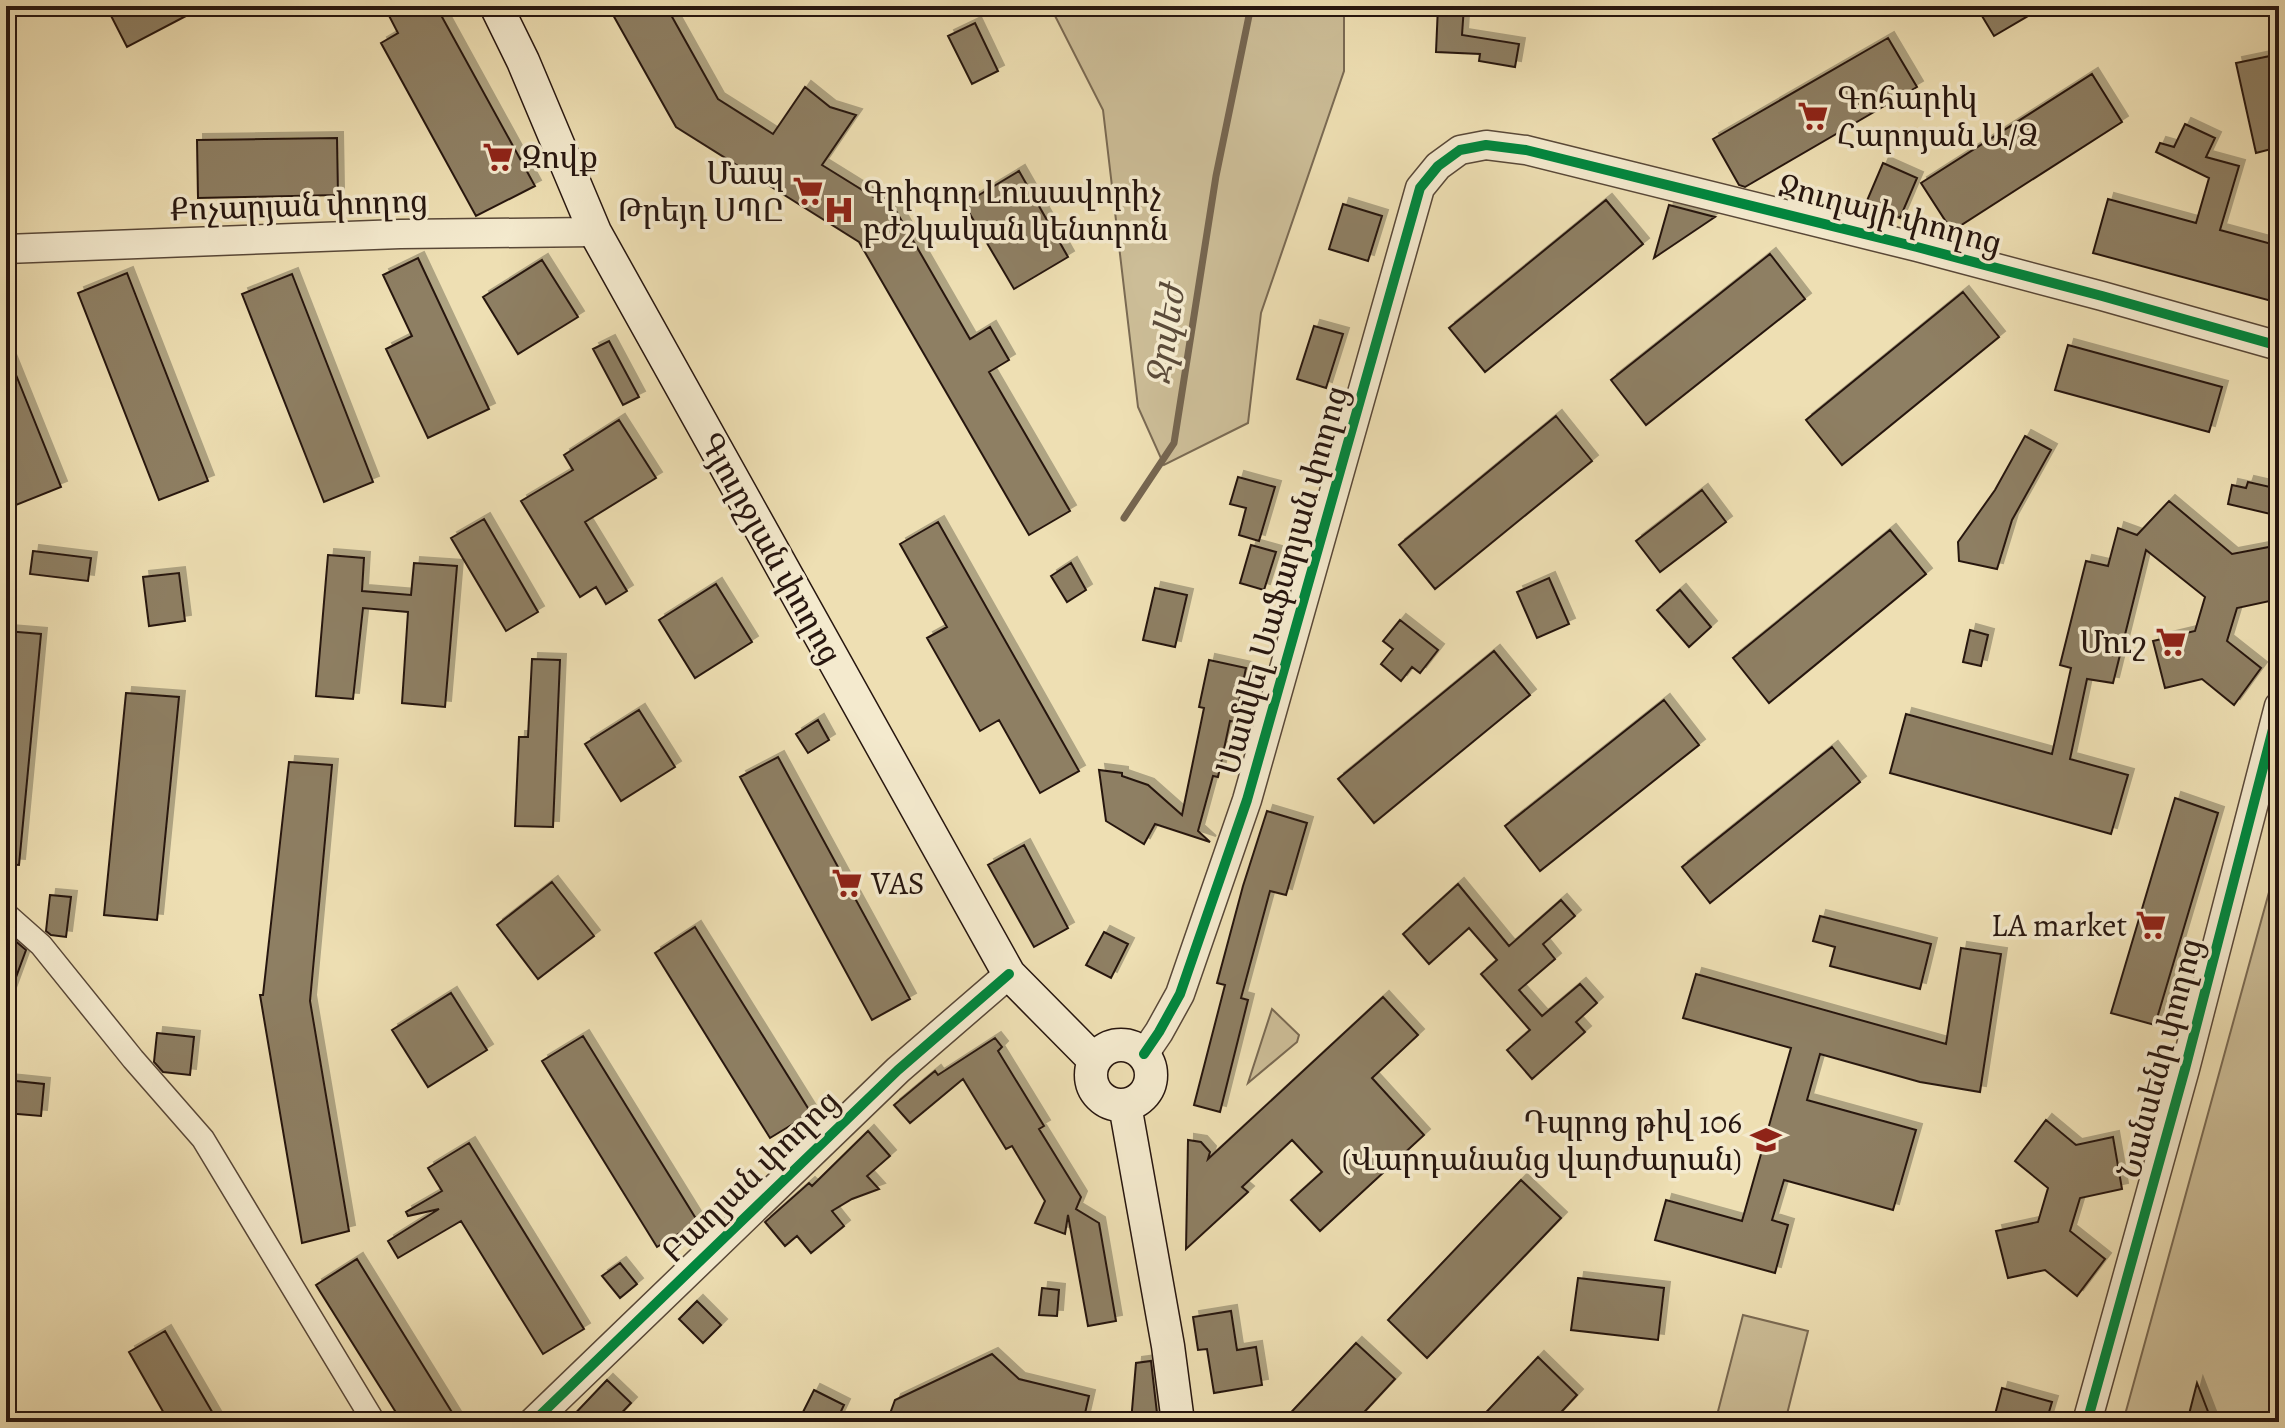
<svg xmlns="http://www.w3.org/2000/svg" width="2285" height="1428" font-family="Alegreya,'Noto Serif Armenian',serif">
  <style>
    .green { fill: #ccbd97; stroke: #7a6a53; stroke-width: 2 }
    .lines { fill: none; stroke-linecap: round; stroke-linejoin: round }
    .stream { stroke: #766650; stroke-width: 7 }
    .building { fill: #8e7f64; stroke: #27160f; stroke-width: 2; filter: url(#shadow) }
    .minor-casing { stroke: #594838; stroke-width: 25 }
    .tertiary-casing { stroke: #594838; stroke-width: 31 }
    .secondary-casing { stroke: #27160f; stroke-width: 35 }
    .minor { stroke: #f4eace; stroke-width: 22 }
    .tertiary { stroke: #f4eace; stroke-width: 28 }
    .secondary { stroke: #f4eace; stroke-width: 32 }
    .cycleway-casing { stroke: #f4eace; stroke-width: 15 }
    .cycleway { stroke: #00873e; stroke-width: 10 }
    .labels { text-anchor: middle; stroke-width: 7; stroke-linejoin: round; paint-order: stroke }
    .poi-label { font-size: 32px; fill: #27160f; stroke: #f4eace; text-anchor: start }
    .street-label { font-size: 32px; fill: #27160f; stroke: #f4eace }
    .water-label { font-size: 34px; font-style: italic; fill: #5b4b3a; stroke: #f4eace }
  </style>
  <defs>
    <filter id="shadow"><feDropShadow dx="6" dy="-6" stdDeviation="0" flood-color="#0004"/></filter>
  </defs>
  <rect width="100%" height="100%" fill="#eedfb3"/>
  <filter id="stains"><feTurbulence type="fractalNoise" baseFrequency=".0025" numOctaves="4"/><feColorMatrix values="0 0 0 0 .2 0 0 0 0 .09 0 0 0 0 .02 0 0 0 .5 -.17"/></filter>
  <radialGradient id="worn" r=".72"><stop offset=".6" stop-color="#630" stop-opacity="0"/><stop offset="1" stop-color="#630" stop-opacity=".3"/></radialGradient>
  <!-- green -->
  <path class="green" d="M1050,6H1344V71L1261,313L1248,423L1164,465L1138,407L1103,110Z
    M2279,856V1422H2123Z
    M1272,1009L1299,1035L1297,1042L1248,1083Z
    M1743,1315L1808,1331L1785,1422H1726L1716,1419Z"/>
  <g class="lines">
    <!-- stream -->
    <path class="stream" d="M1124,518L1174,443L1216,176L1251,6"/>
  </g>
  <!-- building -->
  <path class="building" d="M106,6H205L127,47Z
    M384,6H436L535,186L476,216L381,43L398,33Z
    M608,6H666L718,99L773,134L805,87L830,107L856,115L822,165L896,211L970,339L990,327L1009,360L989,372L1070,511L1029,535L859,242L676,127Z
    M1438,6H1464L1462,35L1519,44L1515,67L1479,61L1480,54L1436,52Z
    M1976,6H2045L1994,36Z
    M975,23L998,71L972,84L948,36Z
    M1888,38L1917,87L1745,187L1739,185L1713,139Z
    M2270,56L2279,97V147L2256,153L2236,63Z
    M2092,74L2122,122L1952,231L1921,183Z
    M2185,124L2215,138L2206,157L2239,166L2220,230L2279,246V303L2093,253L2108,199L2196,223L2209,178L2156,152L2160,143L2174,147Z
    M337,138L338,195L198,198L197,140Z
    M1883,163L1917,178L1900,218L1866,203Z
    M1019,171L1068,257L1014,289L964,204Z
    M1606,200L1643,244L1485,372L1449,328Z
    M1343,204L1382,216L1368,261L1329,249Z
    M1669,205L1715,217L1654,258Z
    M1770,254L1805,299L1646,425L1611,380Z
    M418,258L489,409L428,438L386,349L412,336L383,275Z
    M542,260L578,317L518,354L483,297Z
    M127,273L208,481L159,500L78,293Z
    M292,274L373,482L324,502L242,294Z
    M1963,292L1999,337L1842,465L1806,420Z
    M1314,326L1343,334L1326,388L1297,379Z
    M609,341L639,397L623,405L593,349Z
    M2068,345L2222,387L2209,432L2055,390Z
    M6,350L61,487L11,507L6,493Z
    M1556,416L1592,461L1435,589L1399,545Z
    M619,420L656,478L585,522L627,591L606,604L596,587L580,597L521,501L573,470L564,455Z
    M2025,436L2051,450L2012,520L1997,569L1959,561L1958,542L1995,490Z
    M1238,477L1275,487L1259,541L1239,535L1246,508L1230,504Z
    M2248,482L2279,489V516L2228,504L2232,485L2246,488Z
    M1702,490L1726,522L1660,572L1636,541Z
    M2169,501L2232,554L2269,547L2279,599L2237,608L2227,641L2261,668L2234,705L2202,679L2165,688L2153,641L2195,631L2205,597L2146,550L2113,683L2087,679L2070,759L2128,775L2111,834L1890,773L1906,714L2052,754L2071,668L2060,665L2086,561L2108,566L2118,528L2137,535Z
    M484,519L538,612L506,631L451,538Z
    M938,522L1079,771L1040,793L999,720L980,731L927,638L947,627L900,544Z
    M1890,530L1926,574L1769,703L1733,658Z
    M1251,545L1276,552L1264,590L1240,583Z
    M33,551L91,558L88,581L30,574Z
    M328,555L364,558L362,591L411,595L414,563L457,566L445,707L402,703L408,612L363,608L353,699L316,696Z
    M1071,563L1086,590L1067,602L1051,576Z
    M179,573L185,621L149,626L143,577Z
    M1549,578L1569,624L1537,638L1517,592Z
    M716,584L752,642L695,678L659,620Z
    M1155,588L1187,595L1175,647L1143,640Z
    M1680,590L1711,627L1689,647L1657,610Z
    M1400,620L1438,650L1420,673L1412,667L1401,681L1381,664L1393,649L1383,641Z
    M1970,630L1988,635L1981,666L1963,662Z
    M6,631L41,634L19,865L6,864Z
    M1494,651L1530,695L1374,823L1338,779Z
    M532,659L560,660L553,827L515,826L519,737H528Z
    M1209,660L1246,668L1235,722L1230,721L1218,777L1213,776L1198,831L1210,842L1155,824L1144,844L1106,821L1099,770L1122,773V776L1148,785L1182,815L1204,708L1199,707Z
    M126,693L179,697L157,920L104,915Z
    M1664,700L1699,745L1540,871L1505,826Z
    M639,710L675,767L621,801L585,744Z
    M818,720L829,740L808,753L796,734Z
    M1832,747L1860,782L1710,903L1682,867Z
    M778,757L910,999L872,1020L740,777Z
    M289,762L332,765L310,1001L349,1231L302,1243L260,995H263Z
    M2175,798L2218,813L2155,1025L2111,1013Z
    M1267,811L1307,823L1286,895L1270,891L1241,998L1248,1000L1220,1112L1194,1105L1225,985L1217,983L1243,886Z
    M1024,845L1068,928L1034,947L988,865Z
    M552,882L594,936L538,979L497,925Z
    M1458,884L1509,946L1561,900L1575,916L1543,944L1555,959L1519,990L1542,1016L1580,984L1597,1003L1576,1022L1585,1032L1532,1079L1507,1050L1530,1030L1481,974L1497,960L1469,928L1429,964L1403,934Z
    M50,895L71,897L66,937L51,935L46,931Z
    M1820,916L1931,944L1920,989L1830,966L1835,947L1813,941Z
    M695,927L811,1113L770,1138L655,953Z
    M1104,932L1128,944L1111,978L1086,965Z
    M6,933L26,950L8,999H6Z
    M1961,948L2001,954L1980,1092L1920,1082L1820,1054L1807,1100L1916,1130L1893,1210L1784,1180L1772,1220L1788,1225L1775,1273L1655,1240L1666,1200L1742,1221L1791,1048L1683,1018L1696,974L1946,1044Z
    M451,993L487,1050L428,1087L392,1030Z
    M1383,997L1418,1035L1372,1078L1424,1135L1320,1231L1291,1200L1322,1172L1292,1140L1242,1187L1248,1192L1186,1249L1188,1140L1201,1142L1210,1152L1208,1159Z
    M157,1033L194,1037L190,1075L163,1072L154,1062Z
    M583,1036L698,1222L657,1247L542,1061Z
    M995,1038L1002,1047L998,1051L1044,1126L1039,1129L1081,1197L1076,1209L1099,1223L1116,1321L1088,1326L1068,1215L1065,1234L1035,1223L1045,1201L1012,1146L1006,1149L963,1079L910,1123L894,1105L935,1071L938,1075Z
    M6,1080L44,1084L41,1116L6,1113Z
    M2046,1120L2076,1145L2113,1137L2122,1189L2080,1198L2070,1231L2105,1259L2077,1296L2045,1270L2008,1278L1996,1231L2038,1222L2048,1188L2015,1161Z
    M868,1131L890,1156L867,1176L879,1189L852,1199L832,1211L844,1226L811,1253L797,1236L785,1246L765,1222L809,1183L812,1186Z
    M469,1143L584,1329L543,1354L461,1221L398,1258L388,1241L439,1209L408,1216L406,1212L442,1191L428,1168Z
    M1521,1180L1561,1218L1427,1358L1388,1320Z
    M357,1259L458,1422H402L316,1285Z
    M620,1263L637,1284L620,1298L602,1276Z
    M1578,1278L1664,1288L1658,1340L1571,1330Z
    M1042,1288L1059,1290L1057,1316L1039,1315Z
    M697,1301L721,1325L703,1343L679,1319Z
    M1231,1311L1237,1350L1256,1347L1262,1385L1214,1393L1207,1349L1198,1350L1193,1317Z
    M165,1331L218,1422H169L129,1352Z
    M1356,1343L1395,1379L1355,1422H1282Z
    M992,1354L1019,1379L1089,1396L1083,1422H887L895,1400Z
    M1538,1357L1577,1395L1552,1422H1477Z
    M1151,1361L1158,1422H1131L1136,1363Z
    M607,1380L631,1403L613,1422H567Z
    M2197,1383L2212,1422H2187Z
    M2002,1388L2052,1402L2046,1422H1993Z
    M814,1390L844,1405L836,1422H798Z"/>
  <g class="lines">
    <!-- minor casing -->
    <g class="minor-casing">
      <path id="minor" d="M6,914L41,945L133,1059L203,1139L374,1422"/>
    </g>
    <!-- tertiary casing -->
    <g class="tertiary-casing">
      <path id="tertiary" d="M6,249L400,234L595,232
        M1144,1054L1159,1032L1180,994L1247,800L1420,188L1438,166L1460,150L1486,145L1526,150L1917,247L2102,296L2279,346
        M533,1422L898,1070L1009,974
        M2087,1422L2185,1069L2279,706"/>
    </g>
    <!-- secondary casing -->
    <g class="secondary-casing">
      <path id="secondary" d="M496,6L523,61L595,232L1009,974L1094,1060
        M1091 1075a30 30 0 1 1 60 0a30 30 0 1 1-60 0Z
        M1125,1105L1168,1346L1178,1422"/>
    </g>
    <!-- minor -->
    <use href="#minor" class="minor"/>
    <!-- tertiary -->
    <use href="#tertiary" class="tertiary"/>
    <!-- secondary -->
    <use href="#secondary" class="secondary"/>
    <!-- cycleway casing -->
    <g class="cycleway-casing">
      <path id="cycleway" d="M1144,1054L1159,1032L1180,994L1247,800L1420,188L1438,166L1460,150L1486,145L1526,150L1917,247L2102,296L2279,346
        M533,1422L898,1070L1009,974
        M2087,1422L2185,1069L2279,706"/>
    </g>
    <!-- cycleway -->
    <use href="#cycleway" class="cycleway"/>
  </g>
  <!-- icons -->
  <defs>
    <g id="supermarket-bare" transform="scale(2.4)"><path d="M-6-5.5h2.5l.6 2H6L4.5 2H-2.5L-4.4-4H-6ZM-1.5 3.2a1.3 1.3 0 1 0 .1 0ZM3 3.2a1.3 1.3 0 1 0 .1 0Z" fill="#8f2418" stroke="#f4eace" stroke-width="2.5" paint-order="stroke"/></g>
    <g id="hospital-bare" transform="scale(2.4)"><path d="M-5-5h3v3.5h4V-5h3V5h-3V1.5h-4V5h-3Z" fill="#8f2418" stroke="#f4eace" stroke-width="2.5" paint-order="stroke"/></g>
    <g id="school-bare" transform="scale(2.4)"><path d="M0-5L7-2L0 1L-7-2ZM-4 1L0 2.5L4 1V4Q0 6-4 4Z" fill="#8f2418" stroke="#f4eace" stroke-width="2.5" paint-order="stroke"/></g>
  </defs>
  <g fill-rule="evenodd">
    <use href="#supermarket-bare" x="1813" y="116"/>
    <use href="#supermarket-bare" x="498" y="157"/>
    <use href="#supermarket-bare" x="808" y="191"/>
    <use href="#hospital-bare" x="839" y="210"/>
    <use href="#supermarket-bare" x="2171" y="642"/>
    <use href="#supermarket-bare" x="847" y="883"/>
    <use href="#supermarket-bare" x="2151" y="925"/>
    <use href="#school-bare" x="1766" y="1140"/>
  </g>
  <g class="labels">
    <!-- poi labels -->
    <g class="poi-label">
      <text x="1837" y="109">Գոհարիկ<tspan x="1837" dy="37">Հարոյան Ա/Ձ</tspan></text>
      <text x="522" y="168">Զովք</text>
      <text x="784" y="184" text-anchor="end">Մապ<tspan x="784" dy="37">Թրեյդ ՍՊԸ</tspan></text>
      <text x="863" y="203">Գրիգոր Լուսավորիչ<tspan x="863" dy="37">բժշկական կենտրոն</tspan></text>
      <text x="2147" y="653" text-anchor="end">Մուշ</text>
      <text x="871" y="894">VAS</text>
      <text x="2127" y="936" text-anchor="end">LA market</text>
      <text x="1742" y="1133" text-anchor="end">Դպրոց թիվ 106<tspan x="1742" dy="37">(Վարդանանց վարժարան)</tspan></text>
    </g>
    <!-- street labels -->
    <g class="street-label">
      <text transform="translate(299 205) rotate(-2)" y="11">Քոչարյան փողոց</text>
      <text transform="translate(1890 214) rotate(15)" y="11">Ջուղայի փողոց</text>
      <text transform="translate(771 548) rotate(61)" y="11">Գյուրջյան փողոց</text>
      <text transform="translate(1282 580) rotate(-74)" y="11">Սամվել Սաֆարյան փողոց</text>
      <text transform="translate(2160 1058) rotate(-75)" y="11">Նանսենի փողոց</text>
      <text transform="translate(750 1176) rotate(-44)" y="11">Բաղյան փողոց</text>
    </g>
    <!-- water labels -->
    <g class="water-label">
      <text transform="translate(1165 335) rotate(-81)" y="12">Ջրվեժ</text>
    </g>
  </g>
  <!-- margin -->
  <rect width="2285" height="1428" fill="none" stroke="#eedfb3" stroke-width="32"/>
  <rect x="8" y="8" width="2269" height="1412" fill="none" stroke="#27160f" stroke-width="4"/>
  <rect x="16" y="16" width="2253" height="1396" fill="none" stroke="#27160f" stroke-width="2"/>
  <rect width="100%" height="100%" filter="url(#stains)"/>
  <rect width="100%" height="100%" fill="url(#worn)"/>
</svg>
